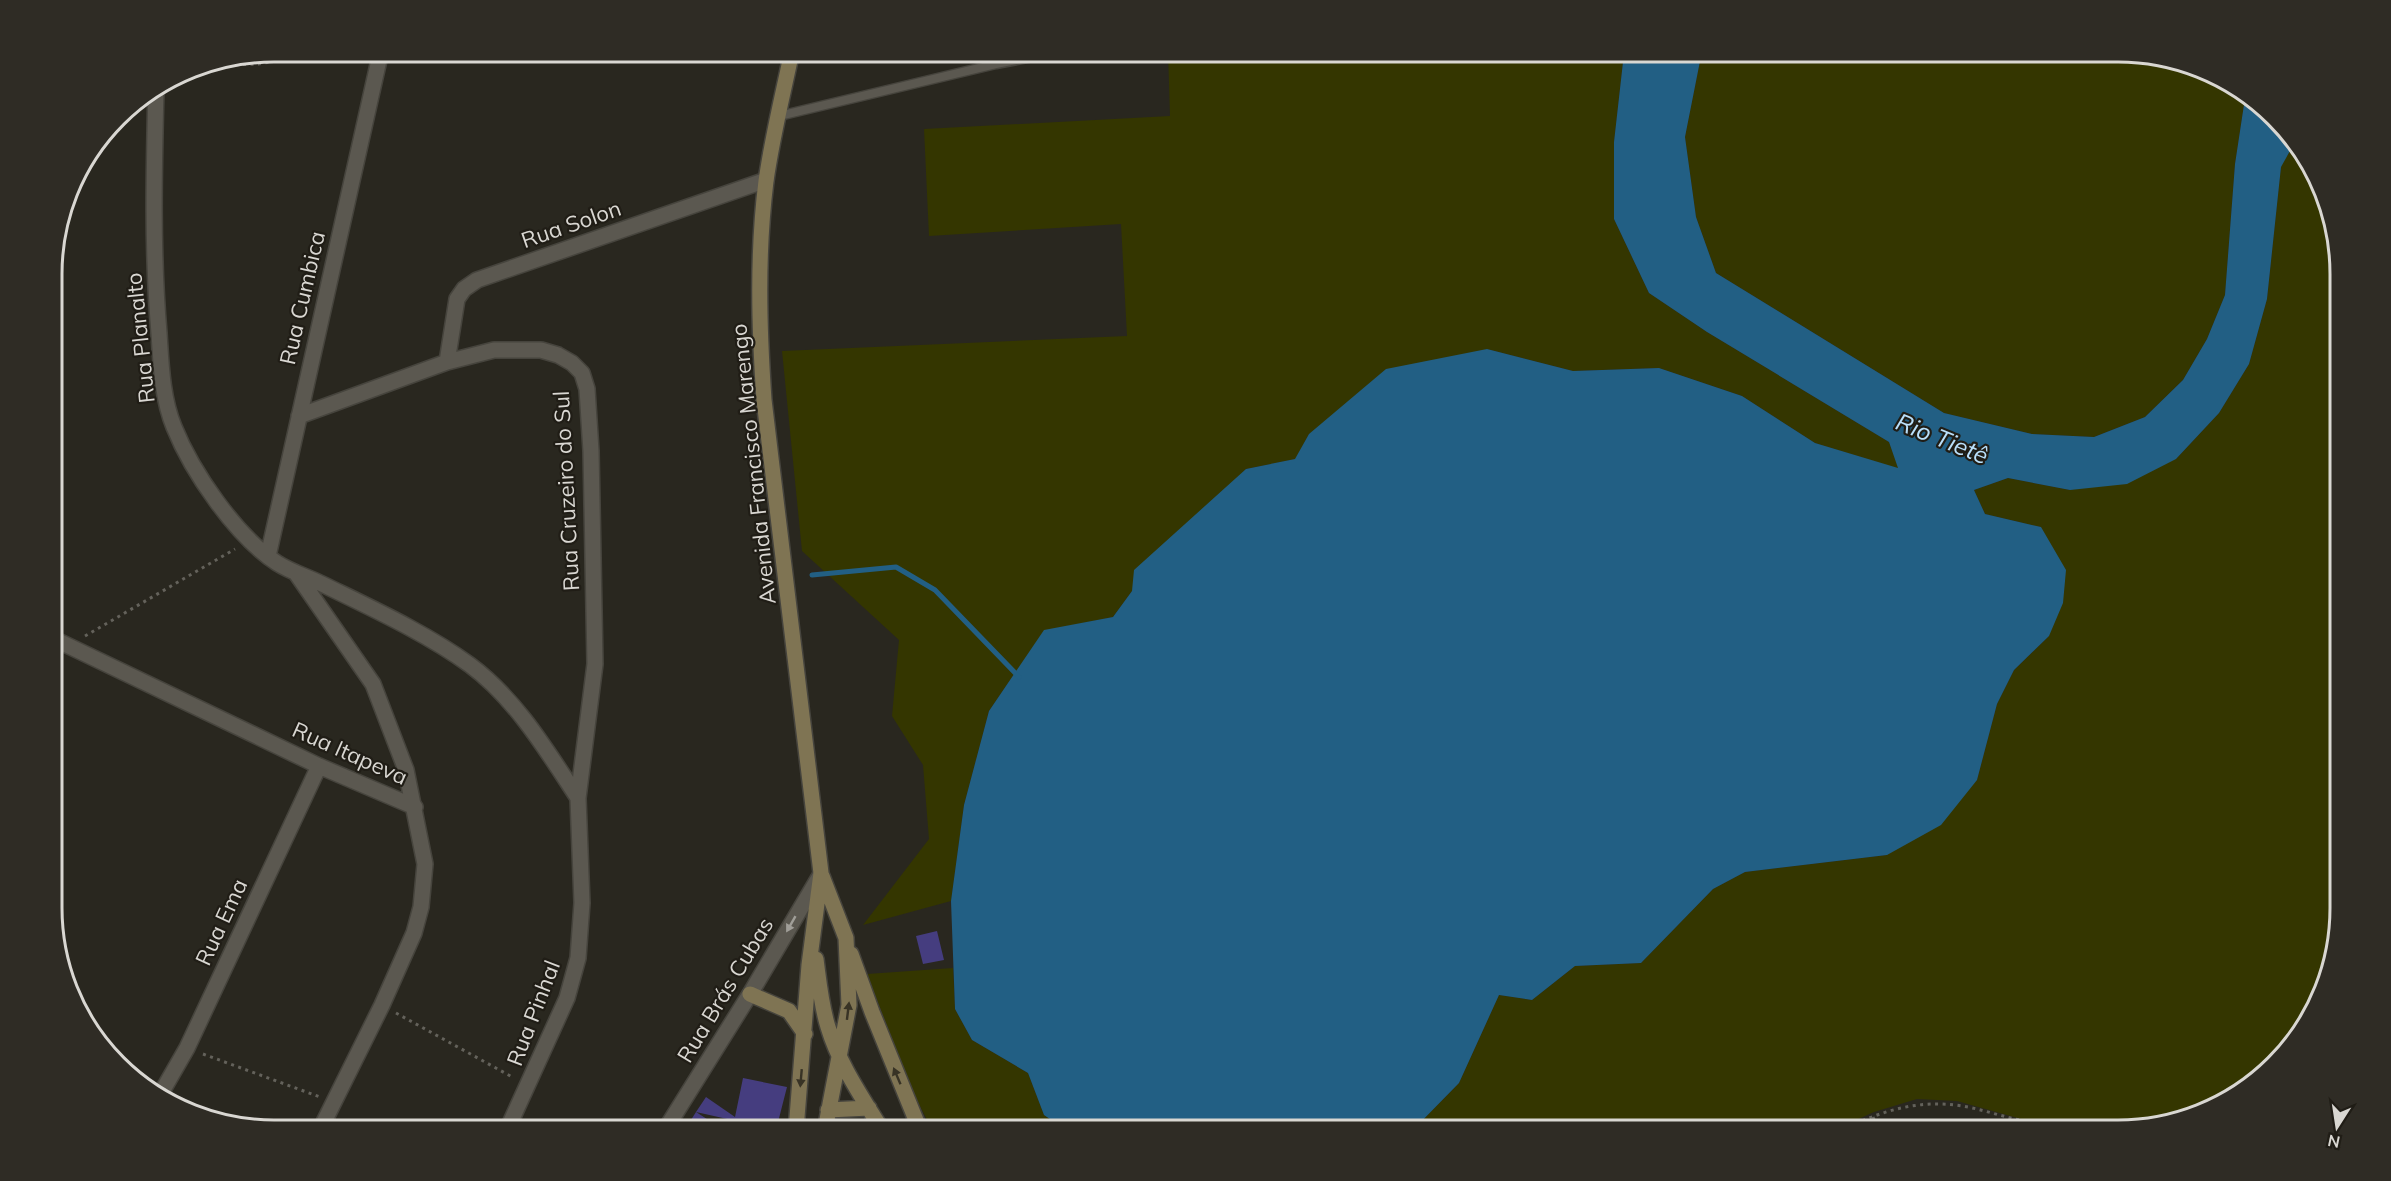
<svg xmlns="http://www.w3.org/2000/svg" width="2391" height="1181" font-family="Mulish,sans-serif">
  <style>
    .green { fill: #343600 }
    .water { fill: #225f84 }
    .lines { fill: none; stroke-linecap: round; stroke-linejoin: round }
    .stream { stroke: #225f84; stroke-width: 5 }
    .building { fill: #453d7f }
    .lane-casing { stroke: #46443d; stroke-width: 11 }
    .street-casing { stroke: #46443d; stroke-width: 18 }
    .secondary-casing { stroke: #46443d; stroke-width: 18 }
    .path { stroke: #64625b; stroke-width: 3; stroke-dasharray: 3 4.5; stroke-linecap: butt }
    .lane { stroke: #5b5850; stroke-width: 8 }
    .street { stroke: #5b5850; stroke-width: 15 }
    .secondary { stroke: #7f7453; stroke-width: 15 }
    .oneway { fill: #a09e98 }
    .oneway2 { fill: #383325 }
    .labels { text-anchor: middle; stroke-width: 4.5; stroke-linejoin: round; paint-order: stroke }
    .street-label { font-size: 22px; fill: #d9d7d2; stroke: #201d16 }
    .water-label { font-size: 24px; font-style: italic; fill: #bae0fb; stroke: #201d16 }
    .rim { fill: none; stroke: #d9d7d2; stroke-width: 3 }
  </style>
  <rect width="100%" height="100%" fill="#29271f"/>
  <!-- green -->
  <path class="green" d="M1168,51H1627L1623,62L1614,142V219L1649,293L1707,332L1889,442L1899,469L1815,443L1742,396L1659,368L1573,371L1487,349L1309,434L1296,459L1246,469L1132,591L1113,617L1044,631L989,711L964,805L951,901L863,925L929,839L923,765L892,716L899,640L802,551L782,351L1127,336L1121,224L929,236L924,129L1170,116Z
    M1702,51H2118L2216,74L2245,98L2235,164L2225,295L2207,339L2183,380L2145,417L2094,437L2032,434L1944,413L1716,273L1696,217L1685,137Z
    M2296,140L2323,188L2338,244L2340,908L2317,1006L2285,1054L2242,1092L2190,1118L2132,1130H2120L2021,1119L1957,1101L1917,1099L1874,1112L1834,1130H1413L1459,1083L1499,995L1532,1000L1575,966L1641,963L1713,889L1745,872L1887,855L1977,780L1997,704L2014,670L2049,636L2041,527L1985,514L1974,490L2008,478L2070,490L2176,459L2219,413L2249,364L2267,299L2281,166Z
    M953,968L955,1009L972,1040L1028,1073L1044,1115L1066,1130H932L911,1088L867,974Z"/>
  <!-- water -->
  <path class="water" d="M1627,51H1702L1685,137L1696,217L1716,273L1944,413L2032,434L2094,437L2145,417L2183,380L2207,339L2225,295L2235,164L2245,98L2296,140L2281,167L2267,299L2249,364L2219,413L2176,459L2127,484L2070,490L2008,478L1974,490L1985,514L2041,527L2066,570L2063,603L2049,636L2014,670L1997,704L1977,780L1941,825L1887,855L1745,872L1713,889L1641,963L1575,966L1532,1000L1499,995L1459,1083L1413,1130H1066L1044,1115L1028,1073L972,1040L955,1009L951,901L964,805L989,711L1044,630L1113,617L1132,591L1134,570L1246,469L1295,459L1309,434L1386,369L1487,349L1573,371L1659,368L1742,396L1815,443L1898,468L1889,442L1707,332L1649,293L1614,219V142L1623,62Z"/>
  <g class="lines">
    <!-- stream -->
    <path class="stream" d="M812,575L896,567L935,590L1019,677"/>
  </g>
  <!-- building -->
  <path class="building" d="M937,931L944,960L923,964L916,936Z
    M743,1078L787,1087L776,1130L696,1112L706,1097L735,1117Z
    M696,1112L724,1130H699L689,1123Z"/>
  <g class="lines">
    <!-- lane casing -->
    <g class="lane-casing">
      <path id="lane" d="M779,116L996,64L1064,51"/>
    </g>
    <!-- street casing -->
    <g class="street-casing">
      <path id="street" d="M156,88C154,170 152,251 159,333C161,364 162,398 174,427C192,472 236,536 277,563C291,572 308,577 322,584C371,608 426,633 470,665C516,699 547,751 578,798
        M447,362L457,299L464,289L477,280L766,180
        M299,416L447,362L494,350H541L558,355L572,363L582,373L587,389L591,451L595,664L578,798L582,903L578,958L567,998L507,1130
        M268,556L381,51
        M296,573L373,684L406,770L425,864L421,907L414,933L382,1005L320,1130
        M52,638L319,766L415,807
        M160,1095L187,1048L319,766
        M665,1130L750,994L821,874"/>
    </g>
    <!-- secondary casing -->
    <g class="secondary-casing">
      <path id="secondary" d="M792,51C783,94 772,138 766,181C757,254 759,327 764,400L821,873L809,965L796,1130
        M822,876L846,938L849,1005L825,1130
        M851,954L872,1012L920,1130
        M816,959C819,982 821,1005 828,1027C839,1064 862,1097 882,1130
        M750,994L789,1011L805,1034
        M828,1110L869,1108"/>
    </g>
    <!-- path -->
    <path class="path" d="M198,66L258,64L331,51
      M85,636L235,549
      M396,1013L514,1078
      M203,1054L320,1097
      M1873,1117L1878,1130
      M1842,1130C1881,1111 1918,1099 1962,1106C1981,1109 2000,1116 2020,1120C2048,1125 2078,1125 2107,1130"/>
    <!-- lane -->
    <use href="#lane" class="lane"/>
    <!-- street -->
    <use href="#street" class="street"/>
    <!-- secondary -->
    <use href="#secondary" class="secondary"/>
  </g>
  <!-- one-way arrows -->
  <defs><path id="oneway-solid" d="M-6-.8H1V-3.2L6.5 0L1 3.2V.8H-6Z" transform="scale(1.5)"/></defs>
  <use class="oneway" href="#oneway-solid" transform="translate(791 924) rotate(120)"/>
  <g class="oneway2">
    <use href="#oneway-solid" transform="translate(848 1011) rotate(-83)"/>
    <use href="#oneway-solid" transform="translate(897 1076) rotate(-113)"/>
    <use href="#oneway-solid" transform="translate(801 1078) rotate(95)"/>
  </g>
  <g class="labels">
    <!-- street labels -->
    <g class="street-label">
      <text transform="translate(571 224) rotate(-19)" y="8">Rua Solon</text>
      <text transform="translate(302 298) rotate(-77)" y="8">Rua Cumbica</text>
      <text transform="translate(140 338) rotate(-96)" y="8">Rua Planalto</text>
      <text transform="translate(753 464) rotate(-96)" y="8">Avenida Francisco Marengo</text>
      <text transform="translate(566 491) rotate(-93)" y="8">Rua Cruzeiro do Sul</text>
      <text transform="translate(350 753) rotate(24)" y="8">Rua Itapeva</text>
      <text transform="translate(221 922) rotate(-65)" y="8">Rua Ema</text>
      <text transform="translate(725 990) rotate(-59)" y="8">Rua Brás Cubas</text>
      <text transform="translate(533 1013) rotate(-69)" y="8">Rua Pinhal</text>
    </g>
    <!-- water labels -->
    <g class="water-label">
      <text transform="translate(1942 439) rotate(22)" y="8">Rio Tietê</text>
    </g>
  </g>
  <!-- crop -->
  <path d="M0 0H2391V1181H0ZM274 62H2118A212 212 0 0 1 2330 274V908A212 212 0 0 1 2118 1120H274A212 212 0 0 1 62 908V274A212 212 0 0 1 274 62Z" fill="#2f2c25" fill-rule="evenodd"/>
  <path class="rim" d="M274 62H2118A212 212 0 0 1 2330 274V908A212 212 0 0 1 2118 1120H274A212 212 0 0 1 62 908V274A212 212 0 0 1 274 62Z"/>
  <!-- north arrow -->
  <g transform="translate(2337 1127) rotate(192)" stroke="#201d16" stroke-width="4.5" paint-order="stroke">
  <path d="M0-4.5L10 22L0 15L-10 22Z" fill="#d9d7d2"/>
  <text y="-9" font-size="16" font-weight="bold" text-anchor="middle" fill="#d9d7d2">N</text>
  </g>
</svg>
